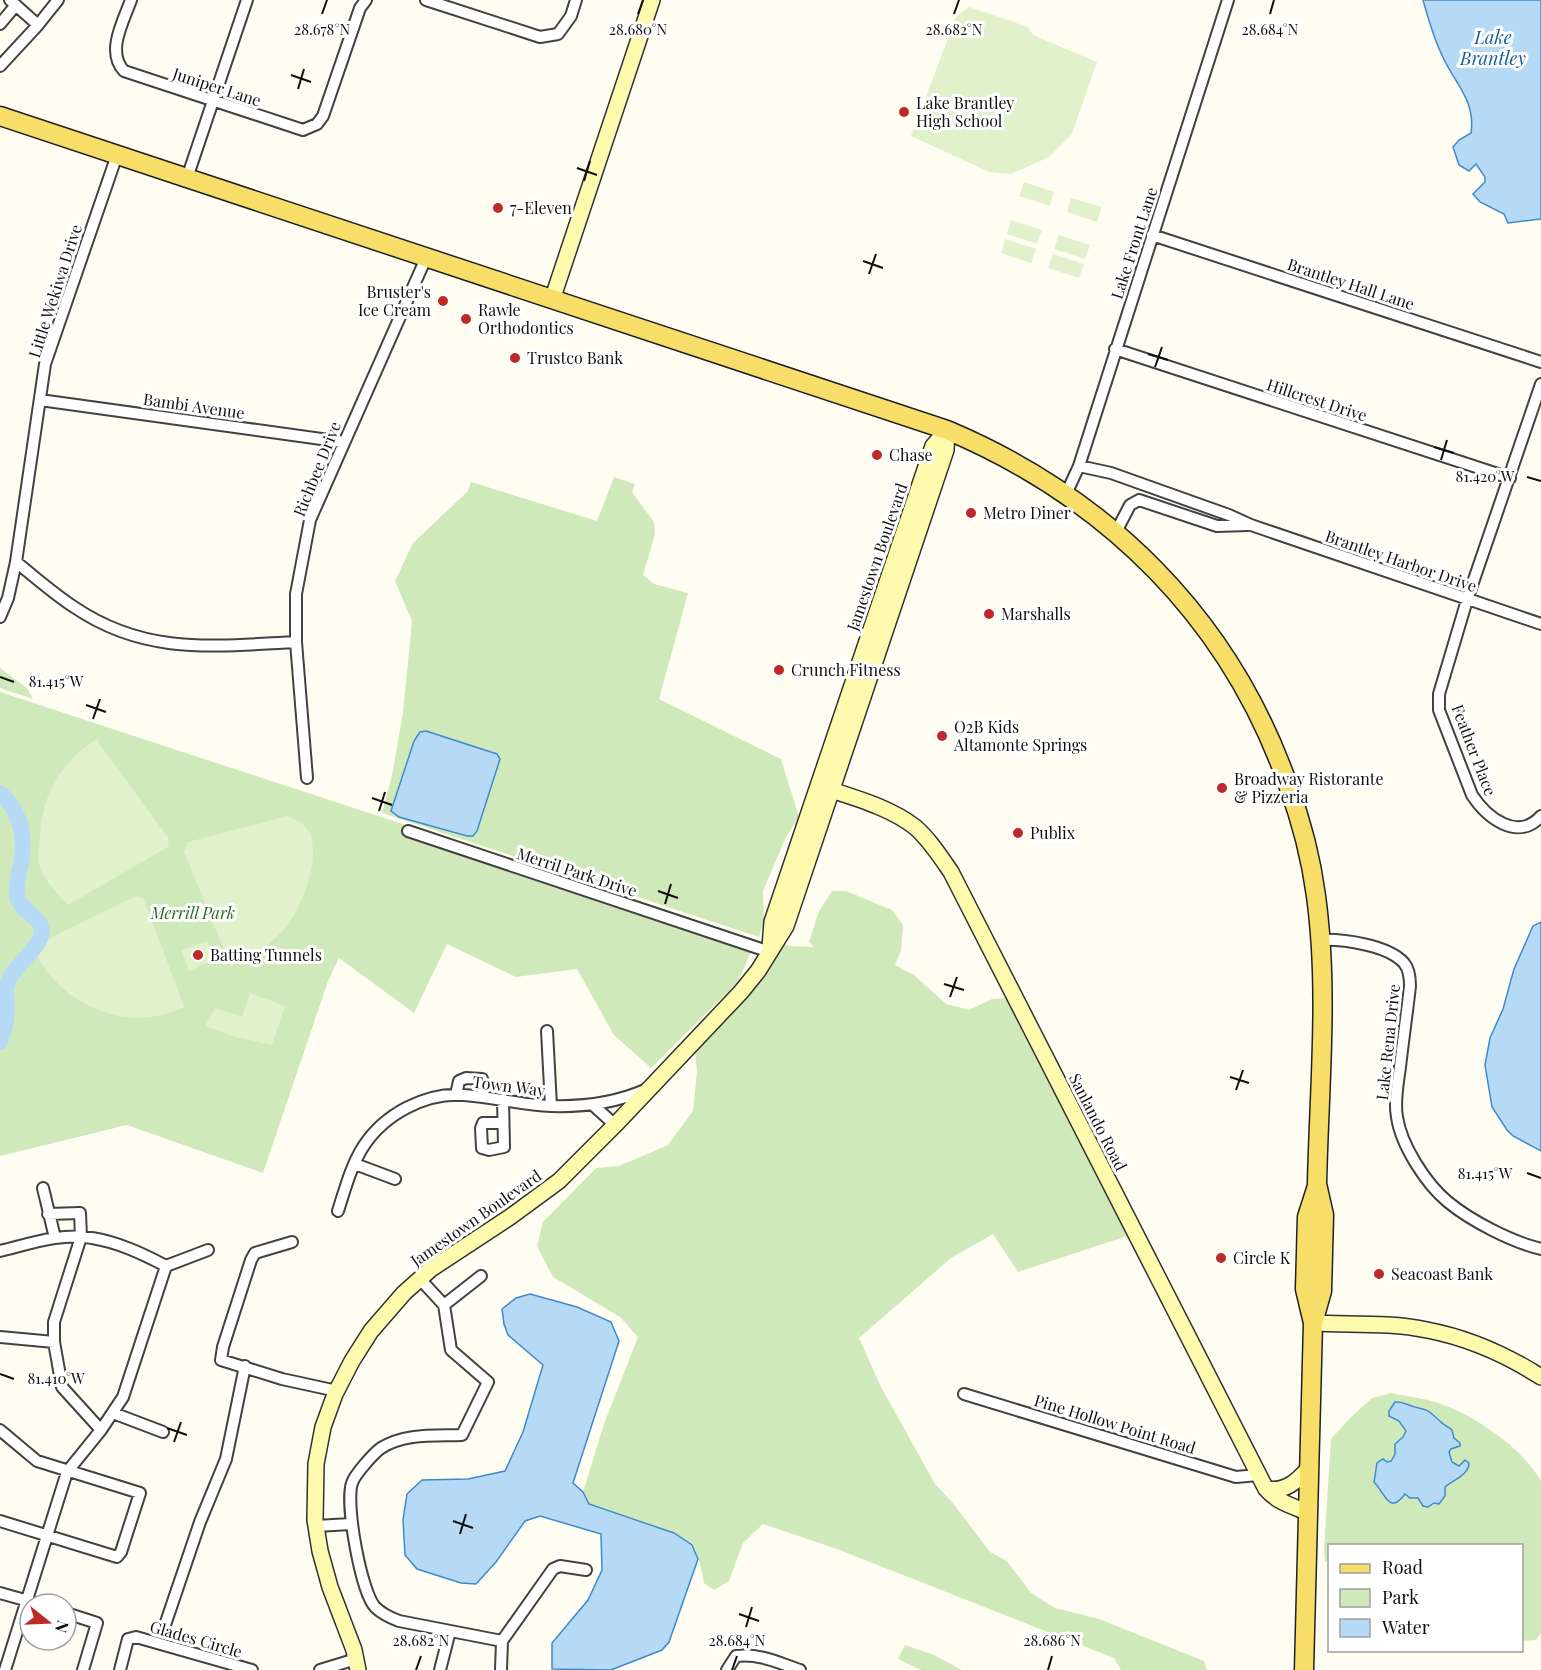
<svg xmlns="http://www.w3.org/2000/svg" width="1541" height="1670" font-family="'Playfair Display',serif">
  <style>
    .green { fill: #d0e9ba; fill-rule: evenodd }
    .pitch { fill: #e1f1cc }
    .water { fill: #b6daf6; stroke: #3e8acc; stroke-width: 1.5 }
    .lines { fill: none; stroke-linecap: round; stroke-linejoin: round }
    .river { stroke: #b6daf6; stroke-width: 16 }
    .street-casing { stroke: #424242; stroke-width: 14 }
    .secondary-casing { stroke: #313131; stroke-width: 18 }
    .primary-casing { stroke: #202020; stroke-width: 21 }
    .street { stroke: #fff; stroke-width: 10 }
    .secondary { stroke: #fefaad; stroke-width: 15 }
    .primary { stroke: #f7de69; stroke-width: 18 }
    .ticks { fill: none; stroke: #0f0f0f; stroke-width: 2 }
    .poi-dot { fill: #be2a27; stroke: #fff; stroke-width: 2 }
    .labels { text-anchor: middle; stroke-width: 6; stroke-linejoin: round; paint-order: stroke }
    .street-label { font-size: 16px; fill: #0f0f0f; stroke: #fff }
    .poi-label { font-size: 16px; fill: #0f0f0f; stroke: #fff; text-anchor: start }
    .park-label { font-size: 16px; font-style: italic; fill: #29671f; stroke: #fff }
    .water-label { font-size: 18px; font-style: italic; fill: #185ca0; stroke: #fff }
    .ticks-label { font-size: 15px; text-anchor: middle; fill: #0f0f0f; stroke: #fff; stroke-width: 6; stroke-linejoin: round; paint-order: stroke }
  </style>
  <rect width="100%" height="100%" fill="#fffdf1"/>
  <!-- green -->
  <path class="green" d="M614,477L635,484L632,492L654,522L655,534L643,575L654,584L688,593L659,699L781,759L799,817L786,837L763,891L764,920L759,937L382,813L392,776L403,713L412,621L395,581L413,543L468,491L471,482L597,521ZM426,731L497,754L477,831L473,836H467L399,817L391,811L414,741L420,732Z
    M0,668L27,688L33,699L0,688Z
    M0,692L756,940L738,982L651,1068L614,1035L577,969L516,977L447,944L414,1013L339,958L328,981L263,1173L127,1125L0,1156V1045L5,1034L8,1007L7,988L22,962L39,945L44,931L41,920L25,907L21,892L28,828L14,803L0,790Z
    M0,796C40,830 14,851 16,892C18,912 34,914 40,931L35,942L18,960L3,987L4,1006L0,1033Z
    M832,891H846L892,910L903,925L901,951L895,965L914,975L946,1004L969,1010L992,999L1009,998L1130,1235L1018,1272L993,1234L951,1258L859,1338L881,1387L935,1484L952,1502L990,1552L1007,1561L1031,1593L1055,1608L1099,1619L1204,1661L1207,1670H1121L1114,1658L837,1549L763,1524L743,1543L729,1581L714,1590L704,1583C702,1571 699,1557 693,1547C683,1531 609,1511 589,1504L583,1492L604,1424L638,1337L620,1317L553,1277L537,1246L543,1222L596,1168L619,1166L668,1145L693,1111L697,1072L695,1048L782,942L789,946L814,947L809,942L819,911Z
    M1391,1393C1410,1397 1431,1399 1449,1407C1484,1422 1522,1449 1541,1481V1633L1536,1640L1522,1641V1546H1330L1329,1559L1325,1562L1324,1550L1331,1439L1351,1417L1372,1398ZM1409,1405C1414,1407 1419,1406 1423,1408C1438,1412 1448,1431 1457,1442L1455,1448L1449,1452L1454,1465L1460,1466L1462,1463L1466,1473L1445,1487C1443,1496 1436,1503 1428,1507L1423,1506L1418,1498L1404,1494L1401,1501L1395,1504L1384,1497L1382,1490L1374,1482L1375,1468C1389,1462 1395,1460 1395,1444L1403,1437L1406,1431L1399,1421Z
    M905,1645L934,1655L962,1670H921L898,1659Z"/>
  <!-- pitch -->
  <path class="pitch" d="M969,7L1028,27L1033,35L1097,62L1072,134L1049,157L1011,174L989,172L911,136L956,17Z
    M1024,182L1054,192L1050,206L1019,196Z
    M1071,198L1102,207L1097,222L1067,212Z
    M1011,220L1042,230L1037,244L1007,234Z
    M1059,235L1090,245L1085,259L1054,249Z
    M1005,239L1036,249L1031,263L1001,253Z
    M1053,254L1084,264L1079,278L1048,268Z
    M96,739L169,839L168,847L68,905C58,894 42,879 39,863C38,855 39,844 40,835C44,790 60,765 96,739Z
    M287,816C296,820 304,823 309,832C322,857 301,910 285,928C270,945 252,958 231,966L184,852L188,842Z
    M136,896L144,899L184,1007C127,1035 59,1005 34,949L56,935Z
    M207,941L214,960L189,971L181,950Z
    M250,993L285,1006L272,1045L236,1037L205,1026L215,1008L242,1017Z"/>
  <!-- water -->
  <path class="water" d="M1423,0H1541V219L1508,223L1504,214L1480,202L1473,194L1485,182V177L1476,164L1469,171L1459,165L1453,147L1459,140L1471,133C1476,99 1453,82 1441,53C1433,36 1428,18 1423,0Z
    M426,731L497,754L500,759L477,831L473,836H467L399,817L391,811L414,741L420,732Z
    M1541,922V1151L1513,1136L1507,1130L1492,1107L1485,1065L1490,1038L1503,1009L1514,969L1533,926Z
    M530,1294L577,1307L611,1322L619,1341L573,1483L583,1492L589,1504L674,1533L692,1545L698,1559L669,1642L662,1650L611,1670L552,1669V1643L588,1600L602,1570L601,1534L540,1516L525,1521L496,1562L476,1584L461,1583L417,1569L405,1555L403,1520L407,1494L422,1480L468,1479L505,1471L523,1432L543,1365L508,1335L504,1324L502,1309L516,1298Z
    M1395,1402C1403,1401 1407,1405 1415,1407C1429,1410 1429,1411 1440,1421C1443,1425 1448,1426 1452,1430L1454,1438L1460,1443V1446L1451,1449L1449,1452L1452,1462L1459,1466L1465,1460L1469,1463C1469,1475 1453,1480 1445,1487V1496L1439,1504L1434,1503L1428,1507L1423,1506L1418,1498H1410L1405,1494C1389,1516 1385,1493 1374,1482L1377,1463L1383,1459L1387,1462L1391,1461L1395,1454V1444L1403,1437L1406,1431L1399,1421L1389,1416V1411Z"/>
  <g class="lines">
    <!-- river -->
    <path class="river" d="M0,793C21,812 26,837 21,864C19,874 15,885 17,896C20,912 42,916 42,932C42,944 18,964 11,976C2,991 8,996 7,1011C6,1022 4,1032 0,1042"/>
    <!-- street casing -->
    <g class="street-casing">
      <path id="street" d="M10,0L38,25
        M131,0C123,22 106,52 124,71L303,130L317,124L323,116L360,8L366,0
        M426,0L540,37L558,34L571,16L576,0
        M0,24L16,5
        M0,66L38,25L58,0
        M187,178L247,0
        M1152,235L1541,362
        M1115,349L1510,478
        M1541,384L1467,600L1439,694V710L1472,795C1487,818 1518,842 1541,816
        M40,400L343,442
        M1079,466L1111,473L1229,515L1251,525L1541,624
        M1066,494L1079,466L1228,0
        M1116,532L1130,505L1139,500L1217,526L1248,525
        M16,562C35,577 54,594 74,607C146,656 215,646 296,642
        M0,617L8,598L16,562L45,364L117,155
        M307,778L296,642V594L310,520L426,258
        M408,831L770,952
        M1320,940C1343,939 1388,945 1404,963C1409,969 1410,978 1410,986C1407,1013 1403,1040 1400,1067C1398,1083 1394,1101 1397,1117C1401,1145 1426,1184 1448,1202C1471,1221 1512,1242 1541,1249
        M547,1031L551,1106
        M456,1095L459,1081L466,1078L482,1079L484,1086L483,1097
        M503,1099L504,1147L489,1150L482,1148L481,1128L483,1123H503
        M593,1105L615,1125
        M355,1164L395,1179
        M43,1188L55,1238
        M338,1211C345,1189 351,1166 363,1147C384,1114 426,1092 464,1095C493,1097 522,1105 551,1106C583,1107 615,1103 645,1090
        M48,1214L80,1213L81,1237L54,1322V1342L62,1387L101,1430
        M292,1242L255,1253L251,1260L223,1347L221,1360L282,1379L337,1391
        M0,1251C29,1244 62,1232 92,1238C118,1242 143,1254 166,1266
        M166,1266L208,1250
        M481,1276L444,1305L451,1350L488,1382L462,1435C434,1436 405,1433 381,1448C374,1453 355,1474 352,1483C345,1504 361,1591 375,1607C382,1614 391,1618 399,1621L502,1641
        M420,1279L444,1305
        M0,1337L54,1342
        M964,1394L1236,1477L1258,1475
        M113,1413L163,1432
        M0,1430L37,1461L140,1493L121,1552L117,1557L0,1521
        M316,1526L351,1524
        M0,1593L39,1604
        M66,1613L97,1623L83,1670
        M164,1628L200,1522L226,1459L245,1366
        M5,1670L67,1472L101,1430L123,1397L166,1266
        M120,1670L128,1639L136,1637L252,1670
        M320,1670L356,1659
        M440,1670L450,1631
        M501,1670L502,1641L553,1569L560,1566L586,1570
        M727,1670L736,1656C759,1653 779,1663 800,1670"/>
    </g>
    <!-- secondary casing -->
    <g class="secondary-casing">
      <path id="secondary" d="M552,300L652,0
        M819,786C851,797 888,806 915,827C929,839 940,856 951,872L1266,1489C1277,1502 1292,1506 1307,1512
        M770,947L772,922L933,446L947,430
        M1313,1323C1350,1325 1390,1322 1427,1330C1469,1338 1505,1354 1541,1377
        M1266,1489C1286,1492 1296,1482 1309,1468
        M358,1670L354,1650L330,1587L320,1551L315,1520L316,1464L323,1427L335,1394L352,1361L371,1331L404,1293L431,1269L510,1217L559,1181L615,1125L741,992L758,971L786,926L946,450L947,430"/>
    </g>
    <!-- primary casing -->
    <g class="primary-casing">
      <path id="primary" d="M0,116L947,430C1108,498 1230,619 1288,785C1301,820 1311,858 1316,896C1329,991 1319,1089 1317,1184L1324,1215L1322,1291L1313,1323
        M1304,1670L1313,1323L1305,1289L1307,1217L1317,1186"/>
    </g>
    <!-- street -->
    <use href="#street" class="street"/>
    <!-- secondary -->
    <use href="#secondary" class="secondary"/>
    <!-- primary -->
    <use href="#primary" class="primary"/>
  </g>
  <!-- ticks -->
  <path class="ticks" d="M322,14L327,0M638,14L643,0M954,14L959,0M1270,14L1274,0M291,75L311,82M298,89L304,69M577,168L597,175M584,181L590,161M863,261L883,268M869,274L876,254M1148,354L1168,360M1155,367L1162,347M1434,447L1454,453M1441,460L1447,440M1527,477L1541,481M0,677L14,682M86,705L106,712M93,719L100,699M372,798L392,805M379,811L385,792M658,891L678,898M665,904L671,884M944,984L964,990M950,997L957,977M1230,1077L1249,1083M1236,1090L1243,1070M1527,1173L1541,1178M0,1374L14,1379M167,1428L187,1435M174,1442L181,1422M453,1521L473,1528M460,1534L466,1514M739,1614L759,1621M746,1627L752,1607M416,1670L421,1656M732,1670L737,1656M1048,1670L1052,1656"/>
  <!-- markers -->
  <g class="poi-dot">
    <circle cx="904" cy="112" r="6"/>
    <circle cx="498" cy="208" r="6"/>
    <circle cx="443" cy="301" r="6"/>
    <circle cx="466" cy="319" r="6"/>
    <circle cx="515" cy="358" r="6"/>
    <circle cx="877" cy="455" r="6"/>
    <circle cx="971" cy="513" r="6"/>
    <circle cx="989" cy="614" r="6"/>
    <circle cx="779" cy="670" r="6"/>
    <circle cx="942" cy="736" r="6"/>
    <circle cx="1222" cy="788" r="6"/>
    <circle cx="1018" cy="833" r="6"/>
    <circle cx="198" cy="955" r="6"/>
    <circle cx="1221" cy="1258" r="6"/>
    <circle cx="1379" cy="1274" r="6"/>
  </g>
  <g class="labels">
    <!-- street labels -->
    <g class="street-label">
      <text transform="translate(217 87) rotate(18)" y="6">Juniper Lane</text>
      <text transform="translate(1134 243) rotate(-72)" y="6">Lake Front Lane</text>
      <text transform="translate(1351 284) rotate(18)" y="6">Brantley Hall Lane</text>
      <text transform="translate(55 291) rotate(-72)" y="6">Little Wekiwa Drive</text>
      <text transform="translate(1317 400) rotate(18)" y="6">Hillcrest Drive</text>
      <text transform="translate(194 406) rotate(8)" y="6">Bambi Avenue</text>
      <text transform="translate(317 469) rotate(-68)" y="6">Richbee Drive</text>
      <text transform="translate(877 557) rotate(-71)" y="6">Jamestown Boulevard</text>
      <text transform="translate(1401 561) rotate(19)" y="6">Brantley Harbor Drive</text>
      <text transform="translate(1474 750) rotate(69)" y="6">Feather Place</text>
      <text transform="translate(577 872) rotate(18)" y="6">Merril Park Drive</text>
      <text transform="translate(1388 1042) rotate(-84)" y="6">Lake Rena Drive</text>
      <text transform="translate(509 1086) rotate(7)" y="6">Town Way</text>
      <text transform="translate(1098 1122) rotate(63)" y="6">Sanlando Road</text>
      <text transform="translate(476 1218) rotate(-35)" y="6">Jamestown Boulevard</text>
      <text transform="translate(1115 1424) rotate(17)" y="6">Pine Hollow Point Road</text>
      <text transform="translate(196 1639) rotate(16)" y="6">Glades Circle</text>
    </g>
    <!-- poi labels -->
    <g class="poi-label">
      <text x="916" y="109">Lake Brantley<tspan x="916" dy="18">High School</tspan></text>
      <text x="510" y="214">7-Eleven</text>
      <text x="431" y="298" text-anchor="end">Bruster's<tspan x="431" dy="18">Ice Cream</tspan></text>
      <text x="478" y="316">Rawle<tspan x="478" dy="18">Orthodontics</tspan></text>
      <text x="527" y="364">Trustco Bank</text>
      <text x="889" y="461">Chase</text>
      <text x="983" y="519">Metro Diner</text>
      <text x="1001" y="620">Marshalls</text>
      <text x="791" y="676">Crunch Fitness</text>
      <text x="954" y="733">O2B Kids<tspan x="954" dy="18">Altamonte Springs</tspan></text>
      <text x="1234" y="785">Broadway Ristorante<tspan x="1234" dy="18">&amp; Pizzeria</tspan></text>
      <text x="1030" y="839">Publix</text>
      <text x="210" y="961">Batting Tunnels</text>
      <text x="1233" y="1264">Circle K</text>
      <text x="1391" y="1280">Seacoast Bank</text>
    </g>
    <!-- park labels -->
    <g class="park-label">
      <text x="193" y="919">Merrill Park</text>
    </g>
    <!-- water labels -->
    <g class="water-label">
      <text x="1493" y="44">Lake<tspan x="1493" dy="21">Brantley</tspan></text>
    </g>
  </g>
  <g class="ticks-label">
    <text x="322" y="35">28.678°N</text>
    <text x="638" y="35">28.680°N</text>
    <text x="954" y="35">28.682°N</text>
    <text x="1270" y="35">28.684°N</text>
    <text x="1485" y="482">81.420°W</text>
    <text x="56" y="687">81.415°W</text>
    <text x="1485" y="1179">81.415°W</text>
    <text x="56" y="1384">81.410°W</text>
    <text x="421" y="1646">28.682°N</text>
    <text x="737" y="1646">28.684°N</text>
    <text x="1052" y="1646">28.686°N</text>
  </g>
  <!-- legend -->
  <rect x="1328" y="1544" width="195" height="108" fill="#ffffff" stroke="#9f9f9f" stroke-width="1.5"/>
  <rect x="1340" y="1564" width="30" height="9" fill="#f7de69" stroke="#9f9f9f" stroke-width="1.5"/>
  <text x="1382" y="1574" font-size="18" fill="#0f0f0f">Road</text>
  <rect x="1340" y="1589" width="30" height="18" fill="#d0e9ba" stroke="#9f9f9f" stroke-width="1.5"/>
  <text x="1382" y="1604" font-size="18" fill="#0f0f0f">Park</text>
  <rect x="1340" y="1619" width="30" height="18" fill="#b6daf6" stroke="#9f9f9f" stroke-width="1.5"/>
  <text x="1382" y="1634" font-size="18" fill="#0f0f0f">Water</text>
  <!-- north arrow -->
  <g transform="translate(48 1622) rotate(108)"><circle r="28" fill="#ffffff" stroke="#9f9f9f" stroke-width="1.5"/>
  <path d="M0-4.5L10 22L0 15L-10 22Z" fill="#be2a27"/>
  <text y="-9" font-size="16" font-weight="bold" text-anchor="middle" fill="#0f0f0f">N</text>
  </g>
</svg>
